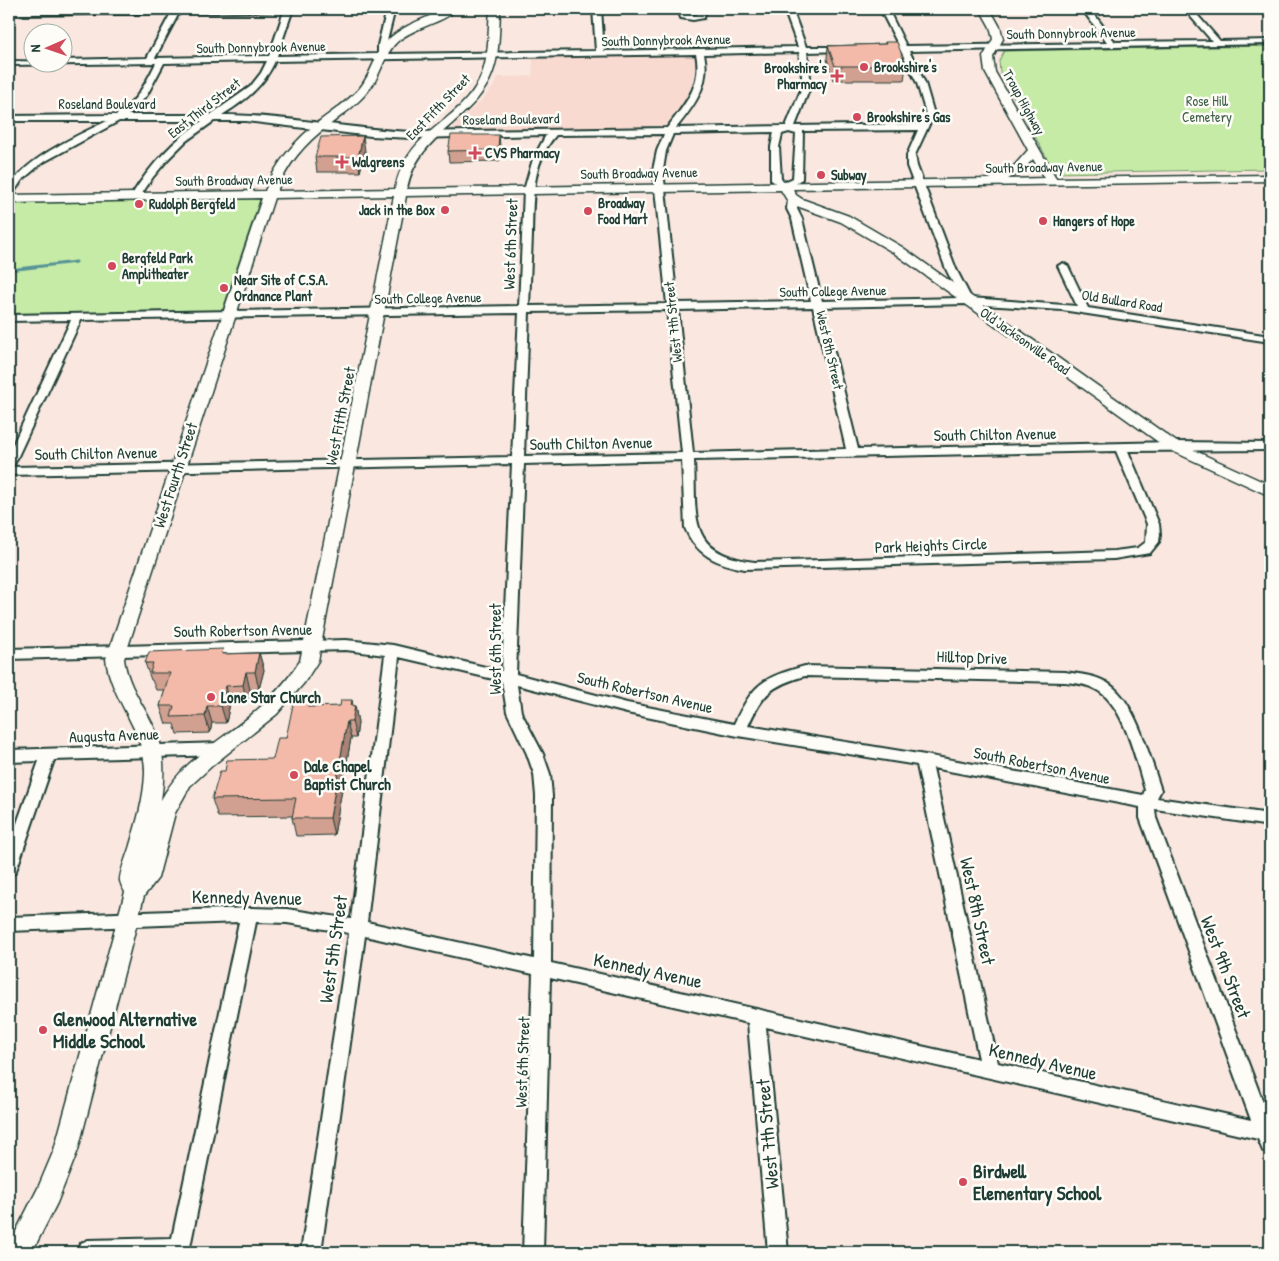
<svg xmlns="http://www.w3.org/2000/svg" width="1279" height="1261" font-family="'Patrick Hand',sans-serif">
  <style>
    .built { fill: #f8dad0 }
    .green { fill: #c5eba6; stroke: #72946d }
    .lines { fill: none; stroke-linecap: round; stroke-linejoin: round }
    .stream { stroke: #589496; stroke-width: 3 }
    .minor-casing { stroke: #1f3d34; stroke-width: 4 }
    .major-casing { stroke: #1f3d34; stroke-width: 3 }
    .minor { fill: #fdfcf7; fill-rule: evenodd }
    .major { fill: #fdfcf7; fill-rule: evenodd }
    .wall { fill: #d1a091; stroke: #1f3d34 }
    .shaded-wall { fill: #aa8276; stroke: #1f3d34 }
    .building { fill: #f3baa9; stroke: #1f3d34 }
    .poi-dot { fill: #d1495b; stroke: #fdfcf7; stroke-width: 2 }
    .labels { text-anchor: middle; stroke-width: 5; stroke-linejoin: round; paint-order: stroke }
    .far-street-label { font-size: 14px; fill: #1f3d34; stroke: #fdfcf7 }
    .far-poi-label { font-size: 14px; font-weight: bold; fill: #1f3d34; stroke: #fdfcf7; text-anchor: start }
    .far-park-label { font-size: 14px; fill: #40604b; stroke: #fdfcf7 }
    .street-label { font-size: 16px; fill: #1f3d34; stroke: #fdfcf7 }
    .poi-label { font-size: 16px; font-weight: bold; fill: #1f3d34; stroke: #fdfcf7; text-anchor: start }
    .near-street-label { font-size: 19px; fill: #1f3d34; stroke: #fdfcf7 }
    .near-poi-label { font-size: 19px; font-weight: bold; fill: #1f3d34; stroke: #fdfcf7; text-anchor: start }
  </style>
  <rect width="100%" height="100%" fill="#fae8e0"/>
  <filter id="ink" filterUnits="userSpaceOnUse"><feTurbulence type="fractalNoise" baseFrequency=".02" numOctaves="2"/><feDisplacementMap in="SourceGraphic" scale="10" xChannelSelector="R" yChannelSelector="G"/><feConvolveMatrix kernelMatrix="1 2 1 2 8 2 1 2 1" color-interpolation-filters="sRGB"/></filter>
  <g filter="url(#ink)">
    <!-- built -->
    <path class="built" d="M694,55L696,65L691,87L682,106L666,127L453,130L454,126L481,101L493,87L498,77L532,76L533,58Z"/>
    <!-- green -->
    <path class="green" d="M1270,46V169L1055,173L1000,72L999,61L1004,51Z
      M260,199L222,311L9,315V203Z"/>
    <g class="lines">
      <!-- stream -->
      <path class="stream" d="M9,270L76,262"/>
      <!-- minor casing -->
      <g class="minor-casing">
        <path id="minor" d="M148,9H293L277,56L378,54V45L387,9H395L386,45V54L596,51L593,9H601L604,51L798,47L784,9H792L806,47H847L851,49L847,51L807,52L811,85L795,126L921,124L926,114L917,83L901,51H881L877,49L881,47L899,46L880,9H888L906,46L1107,43L1082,9H1090L1115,42L1212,41L1184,9H1192L1220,41L1270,40V44L909,51L925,83L934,114L915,155L917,166L956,269L971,298L1077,306L1058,266L1063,263L1068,266L1088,308L1270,336V342L1062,310L967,304L823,307L858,449L1173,442L1270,443V450L1128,451L1159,524L1160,534L1159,542L1150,553L1114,559L745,569C717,564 696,555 685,528L682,460L524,464L516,674L627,703L734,724C754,683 762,678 805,666L1065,672C1078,674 1094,675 1106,682C1136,699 1150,759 1161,790L1157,798L1270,814V826L1155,809L1156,818L1270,1121V1154L1263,1151L1258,1139L766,1027L788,1252H768L748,1023L550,978L543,1252H523L533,974L365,936L321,1252H301L349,933L287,923L256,922L189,1252H79L81,1243L88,1240L172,1238L239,922L9,931V917L251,908L287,909L351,919L385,655L346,650L9,659V649L346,640L393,645L502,671L512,464L9,475V453L71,320L9,321V315L519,306L524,190L533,159L546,135L411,138L371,136L246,121H214L186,141L169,158L153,177L139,198L136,199L131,196C150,166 173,140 202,121H119L42,163L22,180L12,195L9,196C9,165 81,134 107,121H9V116L116,115C136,104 146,82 156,63L9,65V61L62,62V60L147,58L171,13L9,15V11ZM284,11L269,56L155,58L179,13ZM799,52L803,85L786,126L676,128C694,106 711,84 704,54ZM696,54C703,85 684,105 667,128L411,132C348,129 285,115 222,115C245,101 264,86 275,61ZM267,61L261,73L250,87L210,115H128L147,95L164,63ZM918,130L907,155V166L946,269L960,298L822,301L802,219L797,209L798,199L793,196L788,199L787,209L792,219L811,301L677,303L663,170L666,151L673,134L774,132L771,147V180L785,189L802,179L803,131ZM789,132L796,134L793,178L785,182L781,179L779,147L782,134ZM664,134L657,151L653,170L667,304L529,306C530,283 531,259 532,236C533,201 531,163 556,135ZM813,307L846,449L693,453L678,310ZM667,310L682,453L524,456L529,312ZM519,313L512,457L13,467L81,320ZM1116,451L1147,524L1146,542L1138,548L1114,551L755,562C685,554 697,515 694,460ZM399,657L502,681L507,712L527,754L534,774L536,796L534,959L367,922ZM805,676L1065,682C1075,683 1086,684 1095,689C1124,703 1136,761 1145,790L1143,795L925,755L748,726C762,695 771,685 805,676ZM517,685L627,713L738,736L917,765L979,1059L551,963L552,796L550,774L543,754L521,712ZM933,768L1140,807V818L1251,1120L998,1063Z
          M678,9H686L687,14L697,15L698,9H706L704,18L693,20L681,18Z
          M220,743L225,745L227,749L225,753L220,755L54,760L17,868L15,873L9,874V846L39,761L9,762V750Z"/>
      </g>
      <!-- major casing -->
      <g class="major-casing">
        <path id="major" d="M445,9H457C442,24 413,27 397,42C383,55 381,77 368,91C357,105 342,115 328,126C305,143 287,164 277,191L395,189C407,130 456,125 479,81C490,59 488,32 490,9H500C499,32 500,60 489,81C467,124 417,136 407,189L990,179L992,177L1014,166L1028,150L985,72L983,57L993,39L990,27L980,9H990L1000,27L1003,39L993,57L995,72L1056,178L1270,175V181L793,189L796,195L802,199L849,216L902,247L1178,443L1270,485V496L1168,449L894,253L841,222L794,205L787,200L781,190L406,196L318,661L304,683L277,714L213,765L190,786L175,813L158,878L144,896L78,1150L57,1203L32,1252H9L10,1243L38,1188L54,1150L125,892C123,889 121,885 120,881C119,874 128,853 130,845C137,822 144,798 145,774C146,730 111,701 106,659L262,198L9,203V195L265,191C276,162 296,139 321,120C334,110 348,101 359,89C373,73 375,50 391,37C406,24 427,18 445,9ZM1033,159L1044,178L1008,179L1022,171ZM394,196L300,661C286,683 269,700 249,717C216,744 182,761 161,800C164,780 165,759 159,739C149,711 128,690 124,659L274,198Z"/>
      </g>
      <!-- minor -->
      <use href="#minor" class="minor"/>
      <!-- major -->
      <use href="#major" class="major"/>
    </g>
    <!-- wall -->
    <path class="wall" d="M885,42L906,66L904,80H833L827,59L828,46L885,44Z
      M500,146L499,161L449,162L448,151Z
      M365,151L360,172H317L315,157Z
      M259,653L264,670L259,689L250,690L247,703H230L226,723H212L210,733L177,734L174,724H166L160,706L165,690H156L152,680H151L145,663L224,654Z
      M309,700L311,707L355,706L358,723L356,738H351L334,835L296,836L292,818L293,816L218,817L212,799L225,771L273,759Z"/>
    <!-- shaded-wall -->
    <path class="shaded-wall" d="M499,135L500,146L499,161L498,150Z
      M363,136L365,151L360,172L358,157Z
      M259,653L264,670L259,689L255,672Z
      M246,672L250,690L247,703L243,685Z
      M226,686L230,703L226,723L221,706Z
      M352,700L354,710L355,706L358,723L356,738L352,721L351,706Z
      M207,706L212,723L210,733L205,716Z
      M347,721L351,738L334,835L330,818Z"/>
    <!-- building -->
    <path class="building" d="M885,42H897L906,66H835L828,46L886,44Z
      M451,135H499L498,150L448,151Z
      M363,136L358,157H315L321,137Z
      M223,649L222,654L259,653L255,672H246L243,685L226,686L221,706H207L205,716L171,717L174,706H160L170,673H150L153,663H145L149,652Z
      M294,700H309L308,707L340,706L341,700H352L351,706H355L352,721H347L330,818H292L296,798L212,799L220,771H225L227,760L273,759L278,738H286Z"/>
  </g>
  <!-- markers -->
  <g class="poi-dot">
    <circle cx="864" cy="67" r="5"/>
    <path d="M834.5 68.5h5v5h5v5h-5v5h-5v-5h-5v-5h5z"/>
    <circle cx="857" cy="117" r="5"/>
    <path d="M472.5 145.5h5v5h5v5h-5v5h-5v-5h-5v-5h5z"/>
    <path d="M339.5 154.5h5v5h5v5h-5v5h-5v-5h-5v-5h5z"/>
    <circle cx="821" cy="175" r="5"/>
    <circle cx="139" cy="204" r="5"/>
    <circle cx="445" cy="210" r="5"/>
    <circle cx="588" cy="211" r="5"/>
    <circle cx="1043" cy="221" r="5"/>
    <circle cx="112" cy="266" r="5"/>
    <circle cx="224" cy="288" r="5"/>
    <circle cx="211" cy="697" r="5"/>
    <circle cx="294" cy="775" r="5"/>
    <circle cx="43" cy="1030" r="5"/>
    <circle cx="963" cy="1182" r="5"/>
  </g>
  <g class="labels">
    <!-- far-street labels -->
    <g class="far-street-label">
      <text transform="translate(1071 33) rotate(-1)" y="5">South Donnybrook Avenue</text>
      <text transform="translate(666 40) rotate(-1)" y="5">South Donnybrook Avenue</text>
      <text transform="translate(261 47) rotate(-1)" y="5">South Donnybrook Avenue</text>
      <text transform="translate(1024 102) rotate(61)" y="5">Troup Highway</text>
      <text x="107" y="109">Roseland Boulevard</text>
      <text transform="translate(438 107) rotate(-46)" y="5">East Fifth Street</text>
      <text transform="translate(204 108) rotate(-38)" y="5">East Third Street</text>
      <text transform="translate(511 119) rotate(-1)" y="5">Roseland Boulevard</text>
      <text transform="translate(1044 167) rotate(-1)" y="5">South Broadway Avenue</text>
      <text transform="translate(639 173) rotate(-1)" y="5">South Broadway Avenue</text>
      <text transform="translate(234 180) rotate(-1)" y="5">South Broadway Avenue</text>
      <text transform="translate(833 291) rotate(-1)" y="5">South College Avenue</text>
      <text transform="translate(428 298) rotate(-1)" y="5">South College Avenue</text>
      <text transform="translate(1122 301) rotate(9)" y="5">Old Bullard Road</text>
      <text transform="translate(673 322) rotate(-96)" y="5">West 7th Street</text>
      <text transform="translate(1025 341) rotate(35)" y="5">Old Jacksonville Road</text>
      <text transform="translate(830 350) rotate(77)" y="5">West 8th Street</text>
    </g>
    <!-- far-poi labels -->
    <g class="far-poi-label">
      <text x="874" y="72">Brookshire's</text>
      <text x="827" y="73" text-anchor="end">Brookshire's<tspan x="827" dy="16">Pharmacy</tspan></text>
      <text x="867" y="122">Brookshire's Gas</text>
      <text x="485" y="158">CVS Pharmacy</text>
      <text x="352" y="167">Walgreens</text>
      <text x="831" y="180">Subway</text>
      <text x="598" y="208">Broadway<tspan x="598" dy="16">Food Mart</tspan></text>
      <text x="149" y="209">Rudolph Bergfeld</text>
      <text x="435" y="215" text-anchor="end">Jack in the Box</text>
      <text x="1053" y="226">Hangers of Hope</text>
      <text x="122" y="263">Bergfeld Park<tspan x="122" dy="16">Amplitheater</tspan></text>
      <text x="234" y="285">Near Site of C.S.A.<tspan x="234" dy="16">Ordnance Plant</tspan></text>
    </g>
    <!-- far-park labels -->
    <g class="far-park-label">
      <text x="1207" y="106">Rose Hill<tspan x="1207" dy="16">Cemetery</tspan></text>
    </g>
    <!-- street labels -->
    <g class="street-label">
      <text transform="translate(510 244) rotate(-88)" y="6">West 6th Street</text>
      <text transform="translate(340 416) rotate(-79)" y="6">West Fifth Street</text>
      <text transform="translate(995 434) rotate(-1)" y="6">South Chilton Avenue</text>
      <text transform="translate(591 443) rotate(-1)" y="6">South Chilton Avenue</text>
      <text transform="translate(96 453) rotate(-1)" y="6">South Chilton Avenue</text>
      <text transform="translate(175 475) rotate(-72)" y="6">West Fourth Street</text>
      <text transform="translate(931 545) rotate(-2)" y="6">Park Heights Circle</text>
      <text transform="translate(243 630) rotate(-1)" y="6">South Robertson Avenue</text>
      <text transform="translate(495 649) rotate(-90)" y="6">West 6th Street</text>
      <text transform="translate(972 657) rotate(2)" y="6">Hilltop Drive</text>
      <text transform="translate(645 692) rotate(13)" y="6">South Robertson Avenue</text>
      <text transform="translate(114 735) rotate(-2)" y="6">Augusta Avenue</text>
      <text transform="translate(1042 765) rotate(11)" y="6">South Robertson Avenue</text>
      <text transform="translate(522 1062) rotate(-88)" y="6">West 6th Street</text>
    </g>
    <!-- poi labels -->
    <g class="poi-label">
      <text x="221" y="703">Lone Star Church</text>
      <text x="304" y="772">Dale Chapel<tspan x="304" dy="18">Baptist Church</tspan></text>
    </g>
    <!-- near-street labels -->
    <g class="near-street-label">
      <text transform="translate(247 897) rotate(1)" y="7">Kennedy Avenue</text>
      <text transform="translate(978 911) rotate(78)" y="7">West 8th Street</text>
      <text transform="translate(333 949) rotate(-82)" y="7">West 5th Street</text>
      <text transform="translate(1226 967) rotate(69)" y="7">West 9th Street</text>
      <text transform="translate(648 970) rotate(12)" y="7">Kennedy Avenue</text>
      <text transform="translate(1043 1061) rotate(13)" y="7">Kennedy Avenue</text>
      <text transform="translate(767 1134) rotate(-95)" y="7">West 7th Street</text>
    </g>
    <!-- near-poi labels -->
    <g class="near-poi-label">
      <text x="53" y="1026">Glenwood Alternative<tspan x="53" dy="22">Middle School</tspan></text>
      <text x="973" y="1178">Birdwell<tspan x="973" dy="22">Elementary School</tspan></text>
    </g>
  </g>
  <!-- margin -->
  <rect width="1279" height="1261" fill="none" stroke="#fdfcf7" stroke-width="30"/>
  <rect x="15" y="15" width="1249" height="1231" fill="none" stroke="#1f3d34" stroke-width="2" filter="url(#ink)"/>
  <!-- north arrow -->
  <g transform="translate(48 48) rotate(268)"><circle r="24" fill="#fdfcf7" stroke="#a4b0a9"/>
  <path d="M0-4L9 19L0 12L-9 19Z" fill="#d1495b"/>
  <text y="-8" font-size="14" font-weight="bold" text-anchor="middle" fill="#1f3d34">N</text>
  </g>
</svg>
